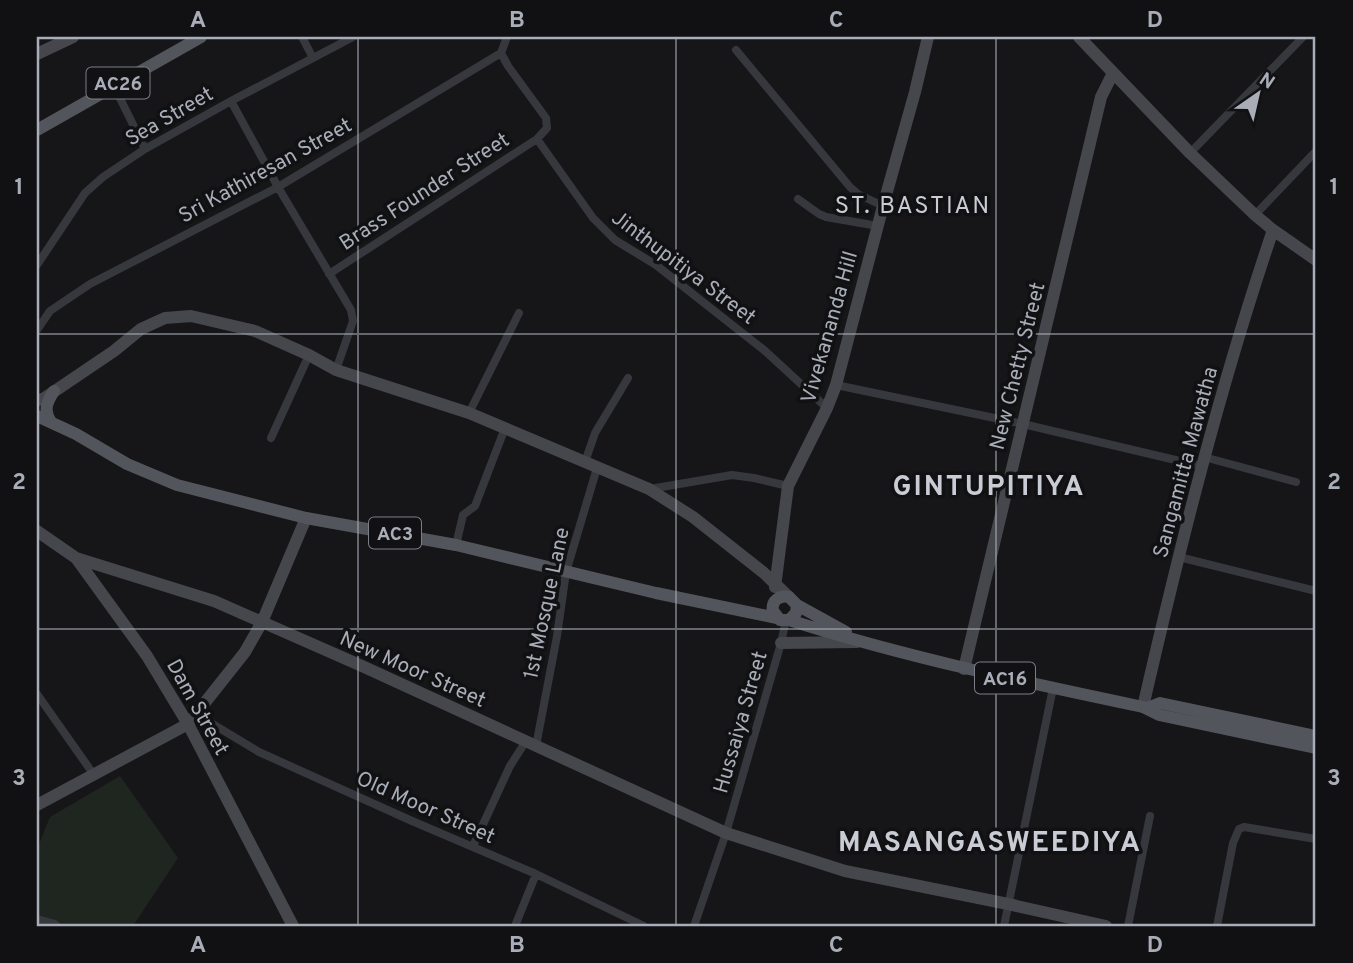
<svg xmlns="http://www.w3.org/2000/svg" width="1353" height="963" font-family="Overpass,sans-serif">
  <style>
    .green { fill: #1e261f }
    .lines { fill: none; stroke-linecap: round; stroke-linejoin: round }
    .street { stroke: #37383d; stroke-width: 8 }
    .secondary { stroke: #45474d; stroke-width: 12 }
    .primary { stroke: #53555c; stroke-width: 12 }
    .grid { fill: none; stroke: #a8adb8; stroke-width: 2; stroke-opacity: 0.55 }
    .labels { text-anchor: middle; stroke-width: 7; stroke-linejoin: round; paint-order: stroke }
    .shield { fill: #111113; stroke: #7b7e86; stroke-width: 2 }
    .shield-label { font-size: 19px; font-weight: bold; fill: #a8adb8 }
    .street-label { font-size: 21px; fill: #a8adb8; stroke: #111113 }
    .quarter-label { font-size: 24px; letter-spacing: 2px; fill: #c9ccd4; stroke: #111113 }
    .district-label { font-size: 28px; font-weight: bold; letter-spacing: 2px; fill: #c9ccd4; stroke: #111113 }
    .neatline { fill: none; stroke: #a8adb8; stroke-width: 2.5 }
    .grid-label { font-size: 23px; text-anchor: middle; font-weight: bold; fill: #a8adb8 }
  </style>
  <rect width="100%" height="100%" fill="#161618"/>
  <!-- green -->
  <path class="green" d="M120,776L178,858L133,926H61L37,916V849L50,817Z"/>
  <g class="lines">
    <!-- street -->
    <path class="street" d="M302,37L313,58
      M736,50L850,187L858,194L883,206
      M114,86L145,149
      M231,101L278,187L351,310L353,321L336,370
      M537,139L593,218L615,240L656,265L764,350L827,408
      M1190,153L1303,37
      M798,199L819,214L826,217L878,226
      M1255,215L1316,151
      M37,265L85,193L103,177L145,149L231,101L353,37
      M329,274L537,139L547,128L546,118L508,66L501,53
      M37,330L50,311L90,284L278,187L501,53L507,37
      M836,385L1023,424L1201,466
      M469,413L519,313
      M271,438L309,355
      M1204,457L1296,482
      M585,462L595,433L628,378
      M650,489L732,475L754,478L788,486
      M456,545L463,515L475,506L505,428
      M1179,557L1316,591
      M37,694L94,775
      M196,714L259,752L412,821L536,874L644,926
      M536,746L557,636L566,572L597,468
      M473,846L510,766L526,741
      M37,919L55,924L57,926
      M515,926L536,874
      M694,926L726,833L781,643L786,620
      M1004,926L1053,688
      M1128,926L1150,816
      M1217,926L1233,843L1239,829L1244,827L1316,839"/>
    <!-- secondary -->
    <path class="secondary" d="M1079,37L1190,153L1255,215L1273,230L1316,260
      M37,54L73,37
      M37,400L43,399L114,351L141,329L165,318L191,316L255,331L309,355L336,370L469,413L649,489L693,517L764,573L789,597
      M37,531L76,558L147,656L188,724L293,926
      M76,558L214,601L362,666L726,833L845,871L1008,904L1106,926
      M775,587L788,486L827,408L836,385L883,206L915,92L928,37
      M781,643L857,642
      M964,669L1101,97L1113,73
      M1143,707C1180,546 1220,386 1273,230
      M37,805L188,724L245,652L262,622L306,518"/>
    <!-- primary -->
    <path class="primary" d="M37,130L201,37
      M37,416L76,434L127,464L177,485L306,518L456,545L656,593L777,618
      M51,422C43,410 47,402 54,391
      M797,605L796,613L789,620H780L773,611C771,601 779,595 789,597L797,605L846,632
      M789,620C905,657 1024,682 1143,707L1159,715L1316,748
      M1147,708L1160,703L1316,736"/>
  </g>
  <!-- grid -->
  <path class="grid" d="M358,37V926M676,37V926M996,37V926M37,334H1316M37,629H1316"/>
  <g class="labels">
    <!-- shield labels -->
    <g class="shield">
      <rect x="86.5" y="67.5" width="63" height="31" rx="5"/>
      <rect x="369" y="517.5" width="52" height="31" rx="5"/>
      <rect x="975" y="662.5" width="60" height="31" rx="5"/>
    </g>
    <g class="shield-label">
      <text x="118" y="90">AC26</text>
      <text x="395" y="540">AC3</text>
      <text x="1005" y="685">AC16</text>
    </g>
    <!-- street labels -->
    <g class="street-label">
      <text transform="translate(169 116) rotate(-30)" y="7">Sea Street</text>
      <text transform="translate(265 170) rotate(-29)" y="7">Sri Kathiresan Street</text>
      <text transform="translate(424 191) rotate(-33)" y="7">Brass Founder Street</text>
      <text transform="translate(684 267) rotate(37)" y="7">Jinthupitiya Street</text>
      <text transform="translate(829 327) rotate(-74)" y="7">Vivekananda Hill</text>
      <text transform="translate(1017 366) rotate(-76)" y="7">New Chetty Street</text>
      <text transform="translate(1185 462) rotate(-75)" y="7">Sangamitta Mawatha</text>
      <text transform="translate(546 603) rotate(-78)" y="7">1st Mosque Lane</text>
      <text transform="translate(413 669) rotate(24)" y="7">New Moor Street</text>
      <text transform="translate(198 707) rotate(61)" y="7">Dam Street</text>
      <text transform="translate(740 722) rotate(-74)" y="7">Hussaiya Street</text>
      <text transform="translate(426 807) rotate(24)" y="7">Old Moor Street</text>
    </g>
    <!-- quarter labels -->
    <g class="quarter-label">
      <text x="913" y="213">ST. BASTIAN</text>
    </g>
    <!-- district labels -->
    <g class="district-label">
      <text x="989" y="495">GINTUPITIYA</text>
      <text x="990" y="851">MASANGASWEEDIYA</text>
    </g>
  </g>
  <!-- border -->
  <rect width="1353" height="963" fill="none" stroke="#111113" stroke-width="77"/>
  <!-- north arrow -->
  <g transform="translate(1258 94) rotate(34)" stroke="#111113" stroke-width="5" paint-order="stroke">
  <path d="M0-5L12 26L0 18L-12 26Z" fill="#a8adb8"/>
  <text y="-10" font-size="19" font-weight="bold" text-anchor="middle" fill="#a8adb8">N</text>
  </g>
  <rect x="38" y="38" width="1276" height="887" class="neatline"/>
  <g class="grid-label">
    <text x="198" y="27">A</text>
    <text x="517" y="27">B</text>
    <text x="836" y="27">C</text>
    <text x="1155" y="27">D</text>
    <text x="19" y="194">1</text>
    <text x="1334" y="194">1</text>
    <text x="19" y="489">2</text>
    <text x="1334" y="489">2</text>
    <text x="19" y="785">3</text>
    <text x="1334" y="785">3</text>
    <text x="198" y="952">A</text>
    <text x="517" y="952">B</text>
    <text x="836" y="952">C</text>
    <text x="1155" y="952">D</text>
  </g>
</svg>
